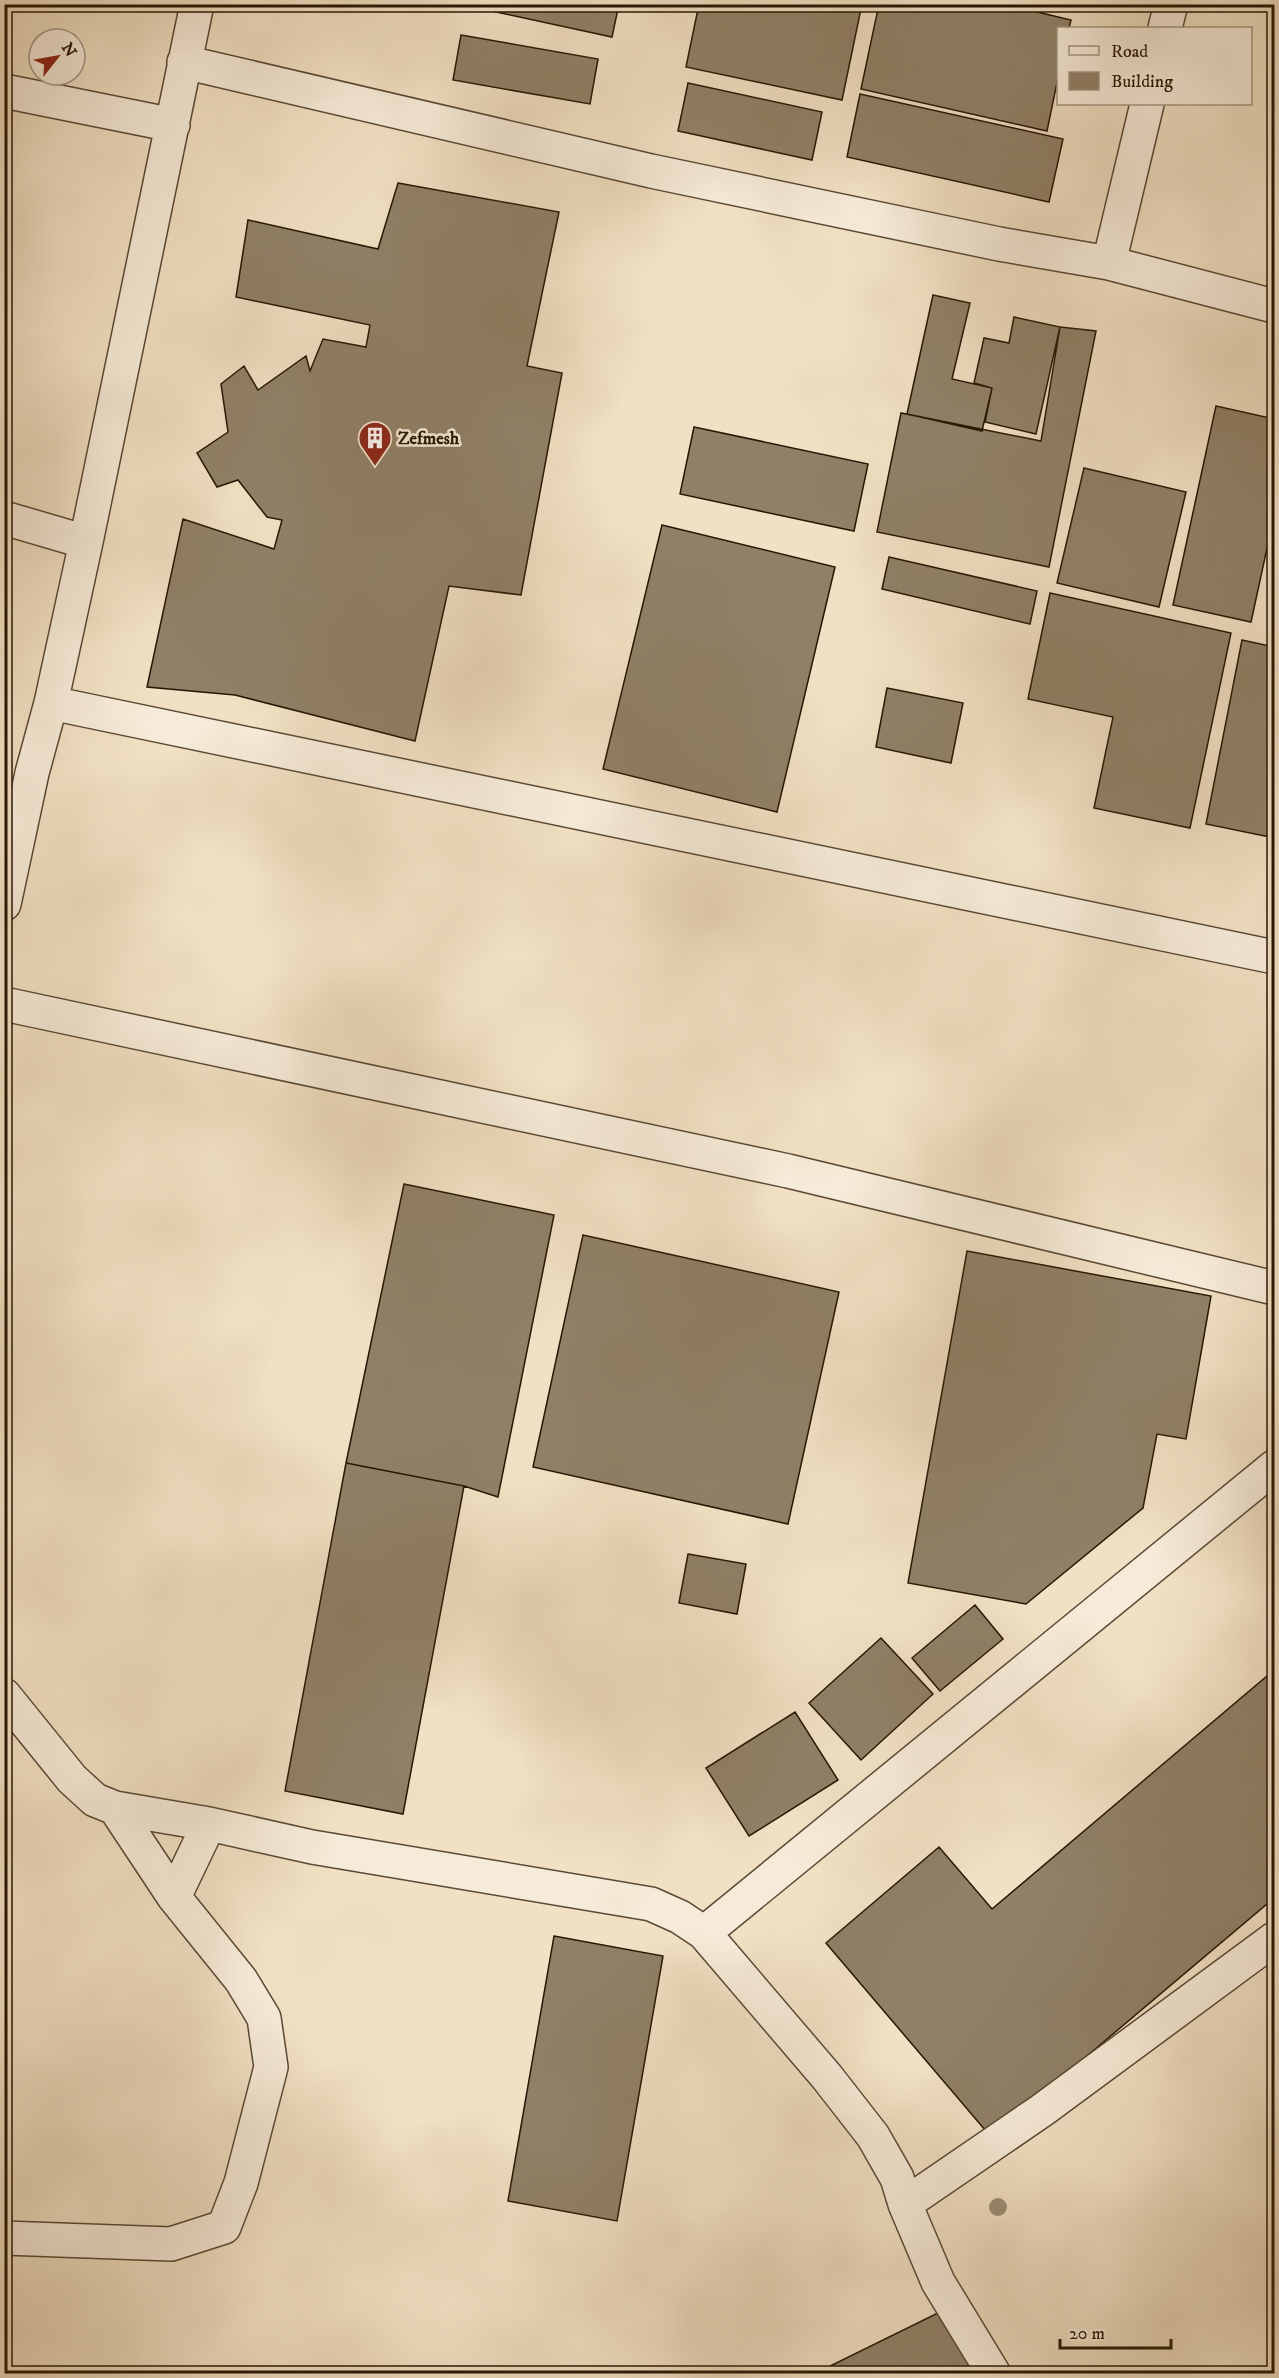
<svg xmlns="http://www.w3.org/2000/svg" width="1279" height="2378" font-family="'IM FELL DW Pica',serif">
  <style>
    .building { fill: #908067; stroke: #271704; stroke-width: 1.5 }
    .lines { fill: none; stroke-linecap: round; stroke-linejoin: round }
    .minor-casing { stroke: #5a4934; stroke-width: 36 }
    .minor { stroke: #f6ebd8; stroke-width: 33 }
    .tree { fill: #9d8d74 }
    .labels { text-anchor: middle; stroke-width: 5; stroke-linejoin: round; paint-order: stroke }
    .poi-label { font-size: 18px; font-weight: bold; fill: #271704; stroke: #f6ebd8; text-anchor: start }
  </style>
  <rect width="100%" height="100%" fill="#f1e0c3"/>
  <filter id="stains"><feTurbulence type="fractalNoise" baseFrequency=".00333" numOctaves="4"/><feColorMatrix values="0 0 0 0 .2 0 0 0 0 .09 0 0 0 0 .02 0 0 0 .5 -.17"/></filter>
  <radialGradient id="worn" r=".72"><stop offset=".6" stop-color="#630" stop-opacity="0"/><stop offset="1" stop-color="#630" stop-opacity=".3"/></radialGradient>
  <!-- building -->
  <path class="building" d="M474,4H619L612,37L473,7Z
    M699,4H862L842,100L686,67Z
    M879,4H1004L1071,20L1069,28H1058V78L1047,131L861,89Z
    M461,35L598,59L590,104L453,80Z
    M688,83L822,112L812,160L678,131Z
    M860,94L1063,139L1049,202L847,157Z
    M398,183L559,212L527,366L562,373L521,595L449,586L415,741L235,695L147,687L183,519L274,549L282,520L267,517L238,480L217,487L197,453L228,432L221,384L244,366L258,390L306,356L310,371L323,339L366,347L370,325L236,297L248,220L378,249Z
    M933,295L970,303L952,379L992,388L982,431L907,414Z
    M1014,317L1060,327L1036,434L985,422L992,388L974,383L984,338L1009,343Z
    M1060,327L1096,331L1049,567L877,532L901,413L1041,441Z
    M1216,406L1274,419V516L1251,622L1173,605Z
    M694,427L868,464L854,531L680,494Z
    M1084,468L1186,492L1159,607L1057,583Z
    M662,525L835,567L777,812L603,769Z
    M889,557L1037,591L1030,624L882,589Z
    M1050,593L1231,633L1190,828L1094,808L1113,717L1028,699Z
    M1242,640L1274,647V838L1206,824Z
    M887,688L963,703L951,763L876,747Z
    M404,1184L554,1215L498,1497L464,1486L346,1463Z
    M583,1235L839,1292L788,1524L533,1467Z
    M967,1251L1211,1296L1186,1439L1157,1434L1143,1508L1026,1604L908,1583Z
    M346,1463L464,1486L403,1814L285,1791Z
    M688,1554L746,1564L737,1614L679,1603Z
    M975,1605L1003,1639L940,1691L912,1658Z
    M881,1638L933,1694L861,1760L809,1703Z
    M1274,1670V1898L991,2137L826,1943L939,1847L992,1909Z
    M795,1712L838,1780L749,1836L706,1768Z
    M554,1936L663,1956L617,2221L508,2201Z
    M948,2308L980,2374H814Z"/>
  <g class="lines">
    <!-- minor casing -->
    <g class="minor-casing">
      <path id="minor" d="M1165,28L1171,4
        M184,62L651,171L999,244L1109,263L1274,306
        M4,91L173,125
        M1109,263L1147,104
        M4,518L86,542
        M51,703L1274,957
        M4,904L32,773L51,703L86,542L197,4
        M4,1004L788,1171L1274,1288
        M4,1695L72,1779L95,1800L115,1808L209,1824L312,1847L651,1904L680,1917L704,1933L827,2077L873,2136L897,2178L905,2204L938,2282L994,2374
        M174,1897L209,1824
        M704,1933L1274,1467
        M905,2204L1041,2111L1274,1939
        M4,2238L171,2244L224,2227L241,2183L271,2067L264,2018L241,1980L174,1897L115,1808"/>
    </g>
    <!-- minor -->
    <use href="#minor" class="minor"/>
  </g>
  <!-- trees -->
  <circle class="tree" cx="998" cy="2207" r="9"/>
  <!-- icons -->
  <defs>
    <g id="building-pin" transform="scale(1.725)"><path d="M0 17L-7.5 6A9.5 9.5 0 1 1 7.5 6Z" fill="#8f2418" stroke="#f6ebd8"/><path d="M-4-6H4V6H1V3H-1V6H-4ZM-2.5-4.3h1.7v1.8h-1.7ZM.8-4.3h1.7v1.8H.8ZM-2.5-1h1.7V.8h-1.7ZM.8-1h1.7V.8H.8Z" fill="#fff"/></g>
  </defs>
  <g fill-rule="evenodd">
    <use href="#building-pin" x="375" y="438"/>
  </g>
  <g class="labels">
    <!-- poi labels -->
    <g class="poi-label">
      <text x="398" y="444">Zefmesh</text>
    </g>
  </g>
  <!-- margin -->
  <rect width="1279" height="2378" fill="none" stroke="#f1e0c3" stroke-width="24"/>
  <rect x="6" y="6" width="1267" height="2366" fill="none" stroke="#271704" stroke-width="3"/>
  <rect x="12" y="12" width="1255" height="2354" fill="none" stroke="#271704" stroke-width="1.5"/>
  <!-- legend -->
  <rect x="1057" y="27" width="195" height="78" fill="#f6ebd8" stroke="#a39683" stroke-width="1.5"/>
  <rect x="1069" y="46" width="30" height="9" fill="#f6ebd8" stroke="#a39683" stroke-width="1.5"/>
  <text x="1111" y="57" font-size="18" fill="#271704">Road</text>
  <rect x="1069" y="72" width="30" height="18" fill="#908067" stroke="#a39683" stroke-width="1.5"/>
  <text x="1111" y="87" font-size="18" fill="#271704">Building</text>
  <!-- north arrow -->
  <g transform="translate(57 57) rotate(59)"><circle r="28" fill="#f6ebd8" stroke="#a39683" stroke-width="1.5"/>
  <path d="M0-4.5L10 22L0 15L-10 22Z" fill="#8f2418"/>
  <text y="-9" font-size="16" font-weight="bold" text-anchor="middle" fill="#271704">N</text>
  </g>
  <!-- scale -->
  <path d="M1060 2339v9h111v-9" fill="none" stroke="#271704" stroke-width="3"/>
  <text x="1069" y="2339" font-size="18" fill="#271704" stroke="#f6ebd8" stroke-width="4.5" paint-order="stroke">20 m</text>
  <rect width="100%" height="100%" filter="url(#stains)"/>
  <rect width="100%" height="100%" fill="url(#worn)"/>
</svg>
